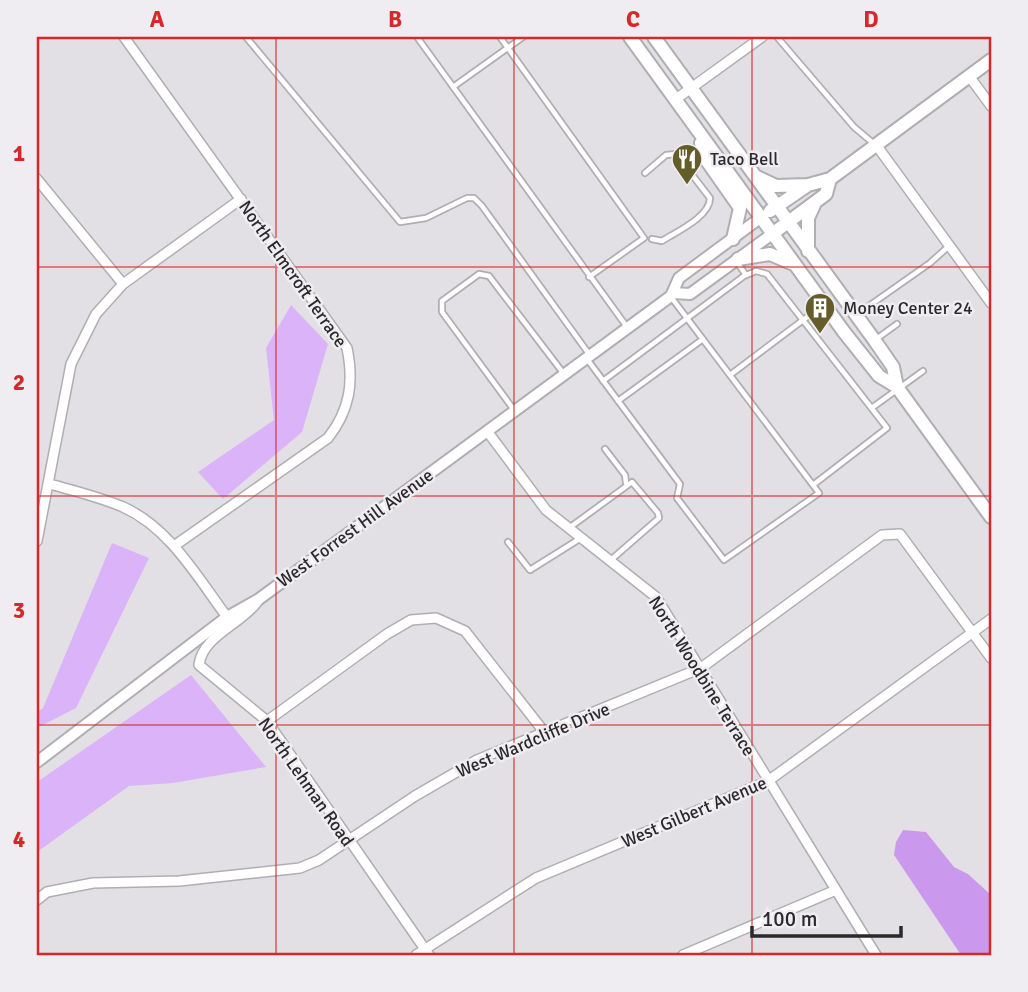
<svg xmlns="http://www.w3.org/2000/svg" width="1028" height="992" font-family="Signika,sans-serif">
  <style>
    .green { fill: #dbb3f9 }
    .water { fill: #ca99ee }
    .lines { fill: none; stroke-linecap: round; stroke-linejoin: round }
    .service-casing { stroke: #b0aeb2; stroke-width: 8 }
    .minor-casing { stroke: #b0aeb2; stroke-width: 12 }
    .tertiary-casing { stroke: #b0aeb2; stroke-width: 14 }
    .secondary-casing { stroke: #b0aeb2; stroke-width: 16 }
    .service { stroke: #fff; stroke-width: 4.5 }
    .minor { stroke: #fff; stroke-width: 9 }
    .tertiary { stroke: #fff; stroke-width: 10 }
    .secondary { stroke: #fff; stroke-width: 12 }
    .grid { fill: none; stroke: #d62828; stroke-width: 2; stroke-opacity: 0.55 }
    .labels { text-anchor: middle; stroke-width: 5; stroke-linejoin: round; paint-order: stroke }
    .poi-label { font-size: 18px; fill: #2a2a2b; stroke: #f0edf2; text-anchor: start }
    .street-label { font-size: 18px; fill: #2a2a2b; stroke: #f0edf2 }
    .neatline { fill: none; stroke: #d62828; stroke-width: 2.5 }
    .grid-label { font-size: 23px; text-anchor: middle; font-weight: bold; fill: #d62828 }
  </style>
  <rect width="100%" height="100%" fill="#e2e0e4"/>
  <!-- green -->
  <path class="green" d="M291,305L328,344L302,432L223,499L198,472L274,420L266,348Z
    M112,543L149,558L76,708L37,728V712L43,708Z
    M191,675L266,767L173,783L129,786L37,852V782Z"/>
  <!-- water -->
  <path class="water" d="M903,830L926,832L954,867L968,874L991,895V955H961L894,855L896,842Z"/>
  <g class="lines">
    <!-- service casing -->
    <g class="service-casing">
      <path id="service" d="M246,37L400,222L426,218L467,198H474L482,206L589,354
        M417,37L627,327
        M500,37L644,238L589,277
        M777,37L854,127L873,143
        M453,87L523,37
        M645,173L666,155L676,154L710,198C710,217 676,232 662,241L652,239
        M736,261L746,275
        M856,315L930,263L949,246
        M875,340L897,324
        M587,359L680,484L677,498L724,560L819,493L671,297
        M730,375L823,305
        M603,381L744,276L756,271L767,274L887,428L813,485
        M618,401L703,339
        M873,407L923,371
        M514,410L442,312V301L479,274L489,276L564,374
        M605,449L625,475L626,483
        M569,528L632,482L658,513L659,518L612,559
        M508,542L530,570L581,538"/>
    </g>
    <!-- minor casing -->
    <g class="minor-casing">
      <path id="minor" d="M124,37L347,348C354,382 350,410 328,438L174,546
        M969,76L991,106
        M676,99L762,37
        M877,146L991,303
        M37,179L123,284
        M487,431L546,510L656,597L876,955
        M50,484C74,491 100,497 123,507C169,527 198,578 227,617
        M37,541L71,364L96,314L123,284L241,199
        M258,601C242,624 202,636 199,665L267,721L429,955
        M267,721L387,634L411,620L436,618L465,631L545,733
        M37,900L47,892L93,883L179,881L300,868L319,860L415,796L477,760L701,668L882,535L900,534L991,658
        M416,955L536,878L768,781L991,619
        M683,955L836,890"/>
    </g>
    <!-- tertiary casing -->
    <g class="tertiary-casing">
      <path id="tertiary" d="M674,293L690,294L772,234
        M37,762L227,617L259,599L671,296L679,278L760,218"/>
    </g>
    <!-- secondary casing -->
    <g class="secondary-casing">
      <path id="secondary" d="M630,37L844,332L879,376L897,387L991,517
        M654,37L875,341L893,367L897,387
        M701,143L707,161L740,208L733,239
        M755,176L776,186L808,185
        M770,211L808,185L830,179L991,60
        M772,234L826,194L830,179
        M808,251V218L814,205
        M738,259L770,254L791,263"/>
    </g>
    <!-- service -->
    <use href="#service" class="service"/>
    <!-- minor -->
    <use href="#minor" class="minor"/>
    <!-- tertiary -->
    <use href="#tertiary" class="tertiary"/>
    <!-- secondary -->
    <use href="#secondary" class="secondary"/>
  </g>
  <!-- grid -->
  <path class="grid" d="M276,37V955M514,37V955M752,37V955M37,267H991M37,496H991M37,725H991"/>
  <!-- icons -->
  <defs>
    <g id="restaurant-pin" transform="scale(1.575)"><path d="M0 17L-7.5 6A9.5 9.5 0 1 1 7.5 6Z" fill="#655d29" stroke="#f0edf2"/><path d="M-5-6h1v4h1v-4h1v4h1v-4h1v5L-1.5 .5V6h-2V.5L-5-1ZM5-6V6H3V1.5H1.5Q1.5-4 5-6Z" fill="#fff"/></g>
    <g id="building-pin" transform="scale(1.575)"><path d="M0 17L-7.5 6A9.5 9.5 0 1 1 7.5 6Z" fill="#655d29" stroke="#f0edf2"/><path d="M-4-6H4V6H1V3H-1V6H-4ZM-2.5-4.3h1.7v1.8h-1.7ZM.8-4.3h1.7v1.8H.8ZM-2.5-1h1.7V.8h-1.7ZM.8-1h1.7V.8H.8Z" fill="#fff"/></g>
  </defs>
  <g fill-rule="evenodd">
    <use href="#restaurant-pin" x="687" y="159"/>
    <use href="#building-pin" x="820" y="308"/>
  </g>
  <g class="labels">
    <!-- poi labels -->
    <g class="poi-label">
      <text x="710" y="165">Taco Bell</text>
      <text x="843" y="314">Money Center 24</text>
    </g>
    <!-- street labels -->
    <g class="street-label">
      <text transform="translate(293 274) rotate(55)" y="6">North Elmcroft Terrace</text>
      <text transform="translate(355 528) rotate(-36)" y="6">West Forrest Hill Avenue</text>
      <text transform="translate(702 676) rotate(58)" y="6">North Woodbine Terrace</text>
      <text transform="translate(533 740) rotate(-23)" y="6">West Wardcliffe Drive</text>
      <text transform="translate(306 782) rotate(55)" y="6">North Lehman Road</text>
      <text transform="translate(694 812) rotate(-23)" y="6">West Gilbert Avenue</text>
    </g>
  </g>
  <!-- border -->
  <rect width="1028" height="992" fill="none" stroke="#f0edf2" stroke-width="77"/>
  <!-- scale -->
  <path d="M752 926v10h149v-10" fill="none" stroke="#2a2a2b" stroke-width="3.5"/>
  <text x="762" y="926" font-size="21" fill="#2a2a2b" stroke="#f0edf2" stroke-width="5" paint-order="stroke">100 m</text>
  <rect x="38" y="38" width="952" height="916" class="neatline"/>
  <g class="grid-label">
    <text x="157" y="27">A</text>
    <text x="395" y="27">B</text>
    <text x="633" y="27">C</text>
    <text x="871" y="27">D</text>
    <text x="19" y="161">1</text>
    <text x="19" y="390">2</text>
    <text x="19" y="618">3</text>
    <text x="19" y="847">4</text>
  </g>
</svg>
